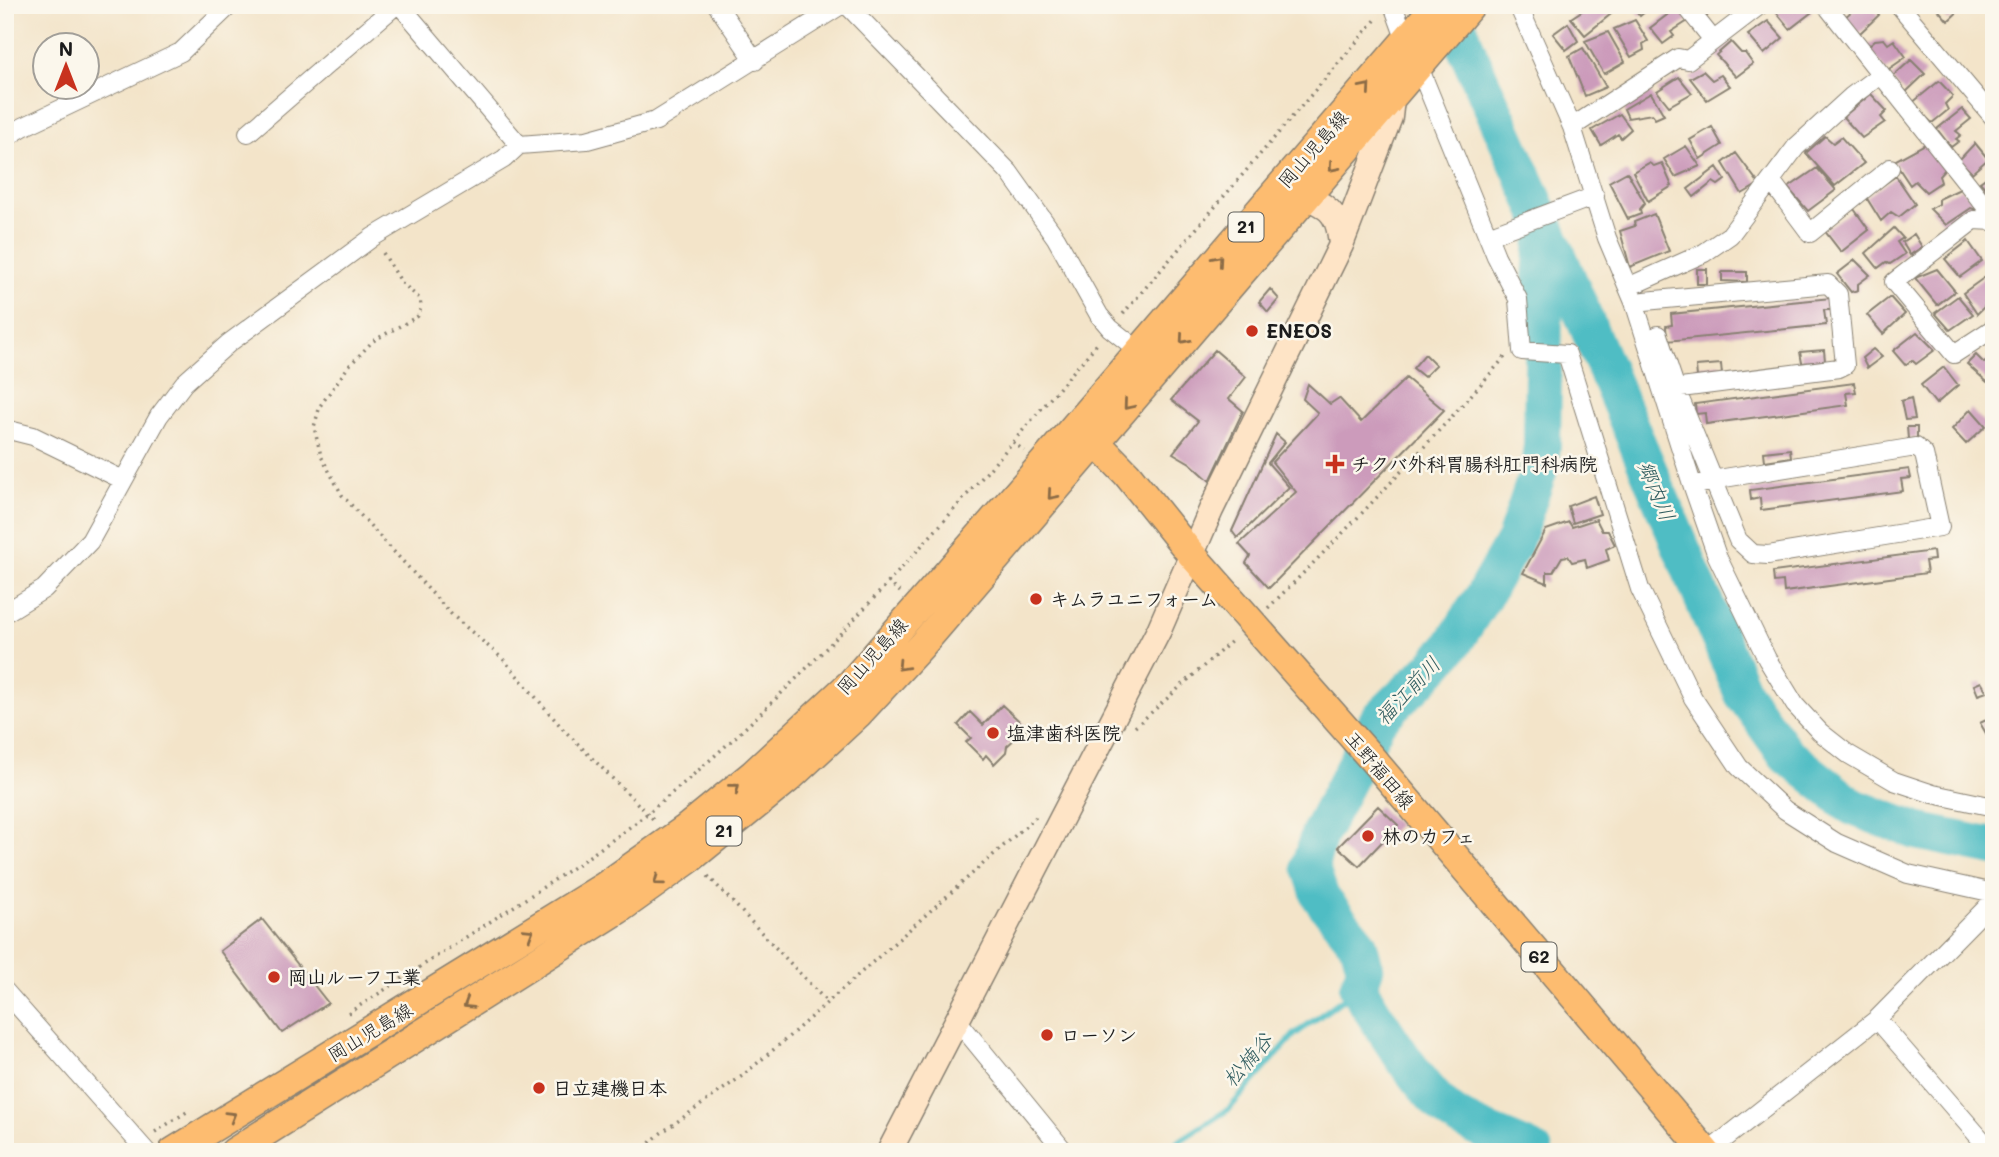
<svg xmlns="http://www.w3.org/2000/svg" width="1999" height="1157" font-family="Mali,'Klee One',sans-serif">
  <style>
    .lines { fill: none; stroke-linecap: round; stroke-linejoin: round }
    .stream { stroke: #4fbdc4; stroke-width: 6 }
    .river { stroke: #4fbdc4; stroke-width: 38 }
    .building { fill: #cc9bbb }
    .street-casing { stroke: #888072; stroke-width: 20 }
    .secondary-casing { stroke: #888072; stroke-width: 27 }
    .primary-casing { stroke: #888072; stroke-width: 31 }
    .path { stroke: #888072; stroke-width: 3.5; stroke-dasharray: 2 5; stroke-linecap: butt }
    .street { stroke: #fff; stroke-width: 18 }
    .secondary { stroke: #fee4c6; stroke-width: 24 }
    .primary { stroke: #fdbc70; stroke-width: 28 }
    .oneway { stroke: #8c6c46 }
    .poi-dot { fill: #c8321e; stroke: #fbf7ec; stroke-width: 2.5 }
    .labels { text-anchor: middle; stroke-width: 5; stroke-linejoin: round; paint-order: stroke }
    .shield { fill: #fbf7ec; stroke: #5f5e5a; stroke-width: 2 }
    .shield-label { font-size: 18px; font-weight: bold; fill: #1c1c1c }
    .street-label { font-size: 19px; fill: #1c1c1c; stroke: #fbf7ec }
    .poi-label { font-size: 19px; font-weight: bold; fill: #1c1c1c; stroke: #fbf7ec; text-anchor: start }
    .water-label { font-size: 21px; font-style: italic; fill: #305c5f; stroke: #fbf7ec }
  </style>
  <rect width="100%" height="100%" fill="#fbf7ec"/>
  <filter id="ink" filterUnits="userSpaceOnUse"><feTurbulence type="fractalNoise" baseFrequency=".0143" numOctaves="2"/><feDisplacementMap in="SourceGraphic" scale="14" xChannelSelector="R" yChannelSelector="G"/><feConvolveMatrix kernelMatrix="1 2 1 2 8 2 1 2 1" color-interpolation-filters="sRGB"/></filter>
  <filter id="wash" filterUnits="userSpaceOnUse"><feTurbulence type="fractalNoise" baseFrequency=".00686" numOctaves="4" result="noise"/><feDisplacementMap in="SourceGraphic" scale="28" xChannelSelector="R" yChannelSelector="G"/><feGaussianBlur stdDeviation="1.57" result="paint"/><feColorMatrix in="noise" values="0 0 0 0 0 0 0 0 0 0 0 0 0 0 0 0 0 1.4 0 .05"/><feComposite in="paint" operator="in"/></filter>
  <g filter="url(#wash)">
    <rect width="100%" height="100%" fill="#f3e4c9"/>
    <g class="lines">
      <!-- stream -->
      <path class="stream" d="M1162,1152L1229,1109L1294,1035L1358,988"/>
      <!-- river -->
      <path class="river" d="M1451,5L1467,50L1545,225L1743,694L1786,754L1853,807L1916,831L1994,847
        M1534,1152C1510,1140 1483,1132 1460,1119C1426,1101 1380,1023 1358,988L1365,969L1359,945L1321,898L1310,865L1319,835L1378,720L1435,665L1453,644L1482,598L1515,540L1539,469L1542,446L1544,299L1541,279L1545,225"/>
    </g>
    <g id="blocks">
      <!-- building -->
      <path class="building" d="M1591,5H1604L1611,14L1585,35L1571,18Z
        M1632,5H1653L1640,16Z
        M1699,5H1716L1707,16Z
        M1785,5H1806L1812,12L1790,29L1776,12Z
        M1859,5H1870L1879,15L1859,34L1845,17Z
        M1934,5H1965L1948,21Z
        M1679,6L1688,21L1671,32L1674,36L1663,44L1650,28Z
        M1635,20L1648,41L1643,44L1644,50L1631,57L1614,29Z
        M1768,21L1783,38L1764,54L1748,35Z
        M1568,23L1578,41L1566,50L1553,34Z
        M1608,32L1625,62L1604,74L1585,41Z
        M1884,39L1888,44L1894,40L1906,57L1886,71L1867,47L1875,40Z
        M1731,42L1741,53H1745L1753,64L1736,77L1716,55Z
        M1583,48L1606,87L1585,96L1569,56Z
        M1911,60L1925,74L1905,93L1891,78Z
        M1703,71L1712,80L1721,75L1730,86L1707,100L1690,78Z
        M1679,77L1692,93L1669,106L1657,91Z
        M1939,81L1953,96L1945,104L1948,110L1932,123L1912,103Z
        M1651,93L1664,115L1655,119L1652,114L1628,118L1624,109Z
        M1871,94L1887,111L1881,117L1885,122L1862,138L1843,117Z
        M1962,109L1971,119L1956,131L1961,135L1956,139L1959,141L1951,147L1937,129Z
        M1620,114L1631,129L1621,138L1618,134L1601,145L1592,130Z
        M1712,127L1722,145L1700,159L1690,140Z
        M1825,136L1833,143L1841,137L1864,163L1835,186L1806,153Z
        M1927,143L1947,167L1939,176L1941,182L1926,192L1915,181L1910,185L1894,161Z
        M1975,143L1988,159L1972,173L1959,160Z
        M1686,146L1700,166L1675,177L1664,159Z
        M1736,153L1759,184L1742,194L1723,163Z
        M1649,163L1654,166L1662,163L1672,186L1648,201L1633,172Z
        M1717,167L1725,180L1718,185L1713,182L1694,197L1688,189Z
        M1817,168L1836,190L1808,211L1788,188Z
        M1627,172L1645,203L1640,209L1641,214L1628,219L1609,182Z
        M1994,172V198L1980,182Z
        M1896,176L1915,204L1899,217L1891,212L1881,221L1866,197Z
        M1962,188L1979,208L1977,210L1971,208L1946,225L1930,209L1939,204V199Z
        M1854,209L1869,230L1841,252L1824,230Z
        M1654,214L1669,251L1630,267L1620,231L1635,226L1634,222Z
        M1894,228L1903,238L1897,242L1905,254L1890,264L1886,262L1878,268L1866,253Z
        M1914,234L1922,247L1910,255L1902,242Z
        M1968,241L1982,261L1960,277L1945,259Z
        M1855,260L1870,275L1858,284V290L1851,292L1837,274Z
        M1697,269H1707V284H1697Z
        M1937,269L1955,291L1937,305L1915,278Z
        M1722,272H1747V282L1722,281Z
        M1985,277L1994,288V305L1987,304L1977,314L1963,293Z
        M1270,289L1279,299L1268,312L1259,302Z
        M1958,296L1973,314L1950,330L1935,313Z
        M1890,297L1905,314L1883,334L1867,315Z
        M1831,298L1832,310H1824L1826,325L1667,341L1666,326L1672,325L1671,314Z
        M1917,332L1935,350L1916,364L1912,360L1905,365L1893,351Z
        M1873,349L1882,357L1867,368L1862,358Z
        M1215,350L1246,377L1229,399L1243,411L1210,481L1190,463L1173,453L1198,421L1171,400Z
        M1824,350L1825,361L1802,363L1800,352Z
        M1425,354L1436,365L1424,377L1413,368Z
        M1976,355L1984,363L1986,362L1989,365L1994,362V376L1987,382L1967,364Z
        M1721,364L1722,375L1697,377L1696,366Z
        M1944,367L1958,385L1936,404L1921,385Z
        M1406,378L1444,410L1269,588L1246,563L1250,556L1239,544L1296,492L1272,462L1318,413L1303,399L1308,384L1330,404L1339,398L1361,422Z
        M1854,383L1856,392L1846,393L1848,405L1706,424L1705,413L1696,414L1695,404Z
        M1911,398L1915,419L1905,420L1901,401Z
        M1971,409L1986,426L1966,444L1952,429Z
        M1907,427H1917V438L1908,439Z
        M1276,434L1285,442L1268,463L1289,487L1237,538L1232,531Z
        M1790,449L1791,457L1765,461L1764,452Z
        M1909,469L1911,478L1901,479L1903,491L1761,510L1760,498L1751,500L1750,490Z
        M1594,496L1600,514L1573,523L1568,506Z
        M1596,519L1602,531H1608L1615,545L1606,549L1609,560L1587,568L1585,559L1572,562L1568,556L1562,557L1553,572H1547V583L1523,573L1546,530L1569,522L1572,527Z
        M1933,551L1934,560L1925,561L1927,573L1784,592L1783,581L1774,582L1773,572Z
        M1981,682L1987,692L1978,695L1974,685Z
        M1002,705L1027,728L1007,746L1006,752L994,764L986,755L983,759L966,742L971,738L958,725L970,712L983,725Z
        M1994,716V740L1991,742L1980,723Z
        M1378,806L1398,825L1359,866L1338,847Z
        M262,919L328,1003L282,1033L220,951Z"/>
    </g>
  </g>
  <g filter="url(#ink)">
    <use href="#blocks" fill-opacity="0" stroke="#888072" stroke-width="2"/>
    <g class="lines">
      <!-- street casing -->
      <g class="street-casing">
        <path id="street" d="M400,5L519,145
          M717,5L755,61
          M847,5L1009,172L1056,238L1099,315L1110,328L1139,351
          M1393,5L1406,41
          M1518,5L1572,127L1607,238L1634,302L1693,487L1717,556L1767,659L1795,705L1820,732L1848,754L1894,781L1933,794L1994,807
          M1685,5L1713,40
          M1826,5L1994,217
          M1899,5L1994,118
          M1419,67L1496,256L1518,299L1522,351L1567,354L1640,589L1693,698L1739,767L1785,810L1837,843L1908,874L1994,893
          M1572,127L1678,58L1688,60L1760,5
          M248,133L396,5
          M5,138L23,127L181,52L230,5
          M1772,182L1810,233L1890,168
          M1994,221L1974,220L1894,282L1954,354L1994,328
          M1488,236L1595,196
          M1628,287L1704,253L1730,235L1796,147L1852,96L1880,75
          M1634,302L1828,284L1838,294L1845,365L1839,368L1665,390
          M1658,335L1676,389L1738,540L1753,554L1768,555L1940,527L1924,454L1916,447L1712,480L1693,487
          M5,429L33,436L123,480
          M5,613L44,589L90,541L159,416L184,383L229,343L373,237L504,159L519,145L587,140L656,121L841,5
          M5,991L147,1152
          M1877,1019L1992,1152
          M957,1020L1065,1152
          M1708,1152L1877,1019L1994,900"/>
      </g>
      <!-- secondary casing -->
      <g class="secondary-casing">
        <path id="secondary" d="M1308,198C1333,208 1339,218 1341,245
          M889,1152L1159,630L1211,510L1341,245L1390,117L1392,99"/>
      </g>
      <!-- primary casing -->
      <g class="primary-casing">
        <path id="primary" d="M1084,430L1127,474L1192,555L1373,760L1706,1152
          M173,1152L605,886L684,830L753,774L852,682L1026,483L1436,5
          M234,1152L618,910L691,858L788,779L858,714L921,646L1471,5"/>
      </g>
      <!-- path -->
      <path class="path" d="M383,253L402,283L420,299L421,308L418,316L373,341L348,367L320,406L314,427L321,456L342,495L452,615L503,659L563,729L656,822
        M1123,314L1378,17
        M1013,442L1024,451
        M888,582L900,592
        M1268,608C1351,527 1429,443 1505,357
        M1135,727L1234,639
        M708,876L827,1002
        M348,1013C404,978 458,942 513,907C559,877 605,847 648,813C816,676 956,508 1097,344
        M155,1132L190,1110
        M639,1152L661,1133L742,1076L785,1040L1036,817"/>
      <!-- street -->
      <use href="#street" class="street"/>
      <!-- secondary -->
      <use href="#secondary" class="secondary"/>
      <!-- primary -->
      <use href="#primary" class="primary"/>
    </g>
    <!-- one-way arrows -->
    <defs><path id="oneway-chevron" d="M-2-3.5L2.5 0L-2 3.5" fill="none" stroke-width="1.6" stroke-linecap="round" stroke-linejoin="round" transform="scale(1.75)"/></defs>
    <g class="oneway">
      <use href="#oneway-chevron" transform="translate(1366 88) rotate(-49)"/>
      <use href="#oneway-chevron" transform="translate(1333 167) rotate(131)"/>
      <use href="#oneway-chevron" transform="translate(1218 260) rotate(-49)"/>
      <use href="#oneway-chevron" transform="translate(1184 339) rotate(131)"/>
      <use href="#oneway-chevron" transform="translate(1128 405) rotate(130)"/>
      <use href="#oneway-chevron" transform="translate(1052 495) rotate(131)"/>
      <use href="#oneway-chevron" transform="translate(902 666) rotate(133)"/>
      <use href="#oneway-chevron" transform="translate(735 788) rotate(-39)"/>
      <use href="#oneway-chevron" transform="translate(658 881) rotate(144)"/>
      <use href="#oneway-chevron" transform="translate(529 933) rotate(-32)"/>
      <use href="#oneway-chevron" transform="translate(468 1004) rotate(148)"/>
      <use href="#oneway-chevron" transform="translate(231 1116) rotate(-31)"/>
    </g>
  </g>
  <!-- markers -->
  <g class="poi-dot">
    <circle cx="1252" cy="331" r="7"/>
    <path d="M1331.5 453.5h7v7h7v7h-7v7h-7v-7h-7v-7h7z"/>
    <circle cx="1036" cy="599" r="7"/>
    <circle cx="993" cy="733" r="7"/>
    <circle cx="1368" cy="836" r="7"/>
    <circle cx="274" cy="977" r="7"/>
    <circle cx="1047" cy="1035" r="7"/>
    <circle cx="539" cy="1088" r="7"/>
  </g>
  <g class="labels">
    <!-- shield labels -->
    <g class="shield">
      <rect x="1228.5" y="212.5" width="35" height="29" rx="5"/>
      <rect x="706.5" y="816.5" width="35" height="29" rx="5"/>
      <rect x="1521.5" y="942.5" width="35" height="29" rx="5"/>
    </g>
    <g class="shield-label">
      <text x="1246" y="233">21</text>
      <text x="724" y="837">21</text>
      <text x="1539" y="963">62</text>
    </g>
    <!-- street labels -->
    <g class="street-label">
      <text transform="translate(1313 149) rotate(-49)" y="7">岡山児島線</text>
      <text transform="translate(872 656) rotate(-48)" y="7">岡山児島線</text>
      <text transform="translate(1380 770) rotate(50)" y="7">玉野福田線</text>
      <text transform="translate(370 1032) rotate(-31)" y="7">岡山児島線</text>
    </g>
    <!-- poi labels -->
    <g class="poi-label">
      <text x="1266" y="338">ENEOS</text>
      <text x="1351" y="471">チクバ外科胃腸科肛門科病院</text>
      <text x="1050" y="606">キムラユニフォーム</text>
      <text x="1007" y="740">塩津歯科医院</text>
      <text x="1382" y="843">林のカフェ</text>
      <text x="288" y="984">岡山ルーフ工業</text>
      <text x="1061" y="1042">ローソン</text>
      <text x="553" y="1095">日立建機日本</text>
    </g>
    <!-- water labels -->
    <g class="water-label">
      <text transform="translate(1656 491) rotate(67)" y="7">郷内川</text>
      <text transform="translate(1408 691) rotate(-47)" y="7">福江前川</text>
      <text transform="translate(1248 1060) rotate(-49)" y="7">松楠谷</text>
    </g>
  </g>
  <!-- margin -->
  <rect width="1999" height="1157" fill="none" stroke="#fbf7ec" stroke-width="28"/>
  <!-- north arrow -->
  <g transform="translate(66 66)"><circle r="33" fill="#fbf7ec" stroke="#a29f99" stroke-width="2"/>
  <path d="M0-5L12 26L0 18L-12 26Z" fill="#c8321e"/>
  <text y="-10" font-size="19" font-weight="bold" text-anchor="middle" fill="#1c1c1c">N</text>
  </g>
</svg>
